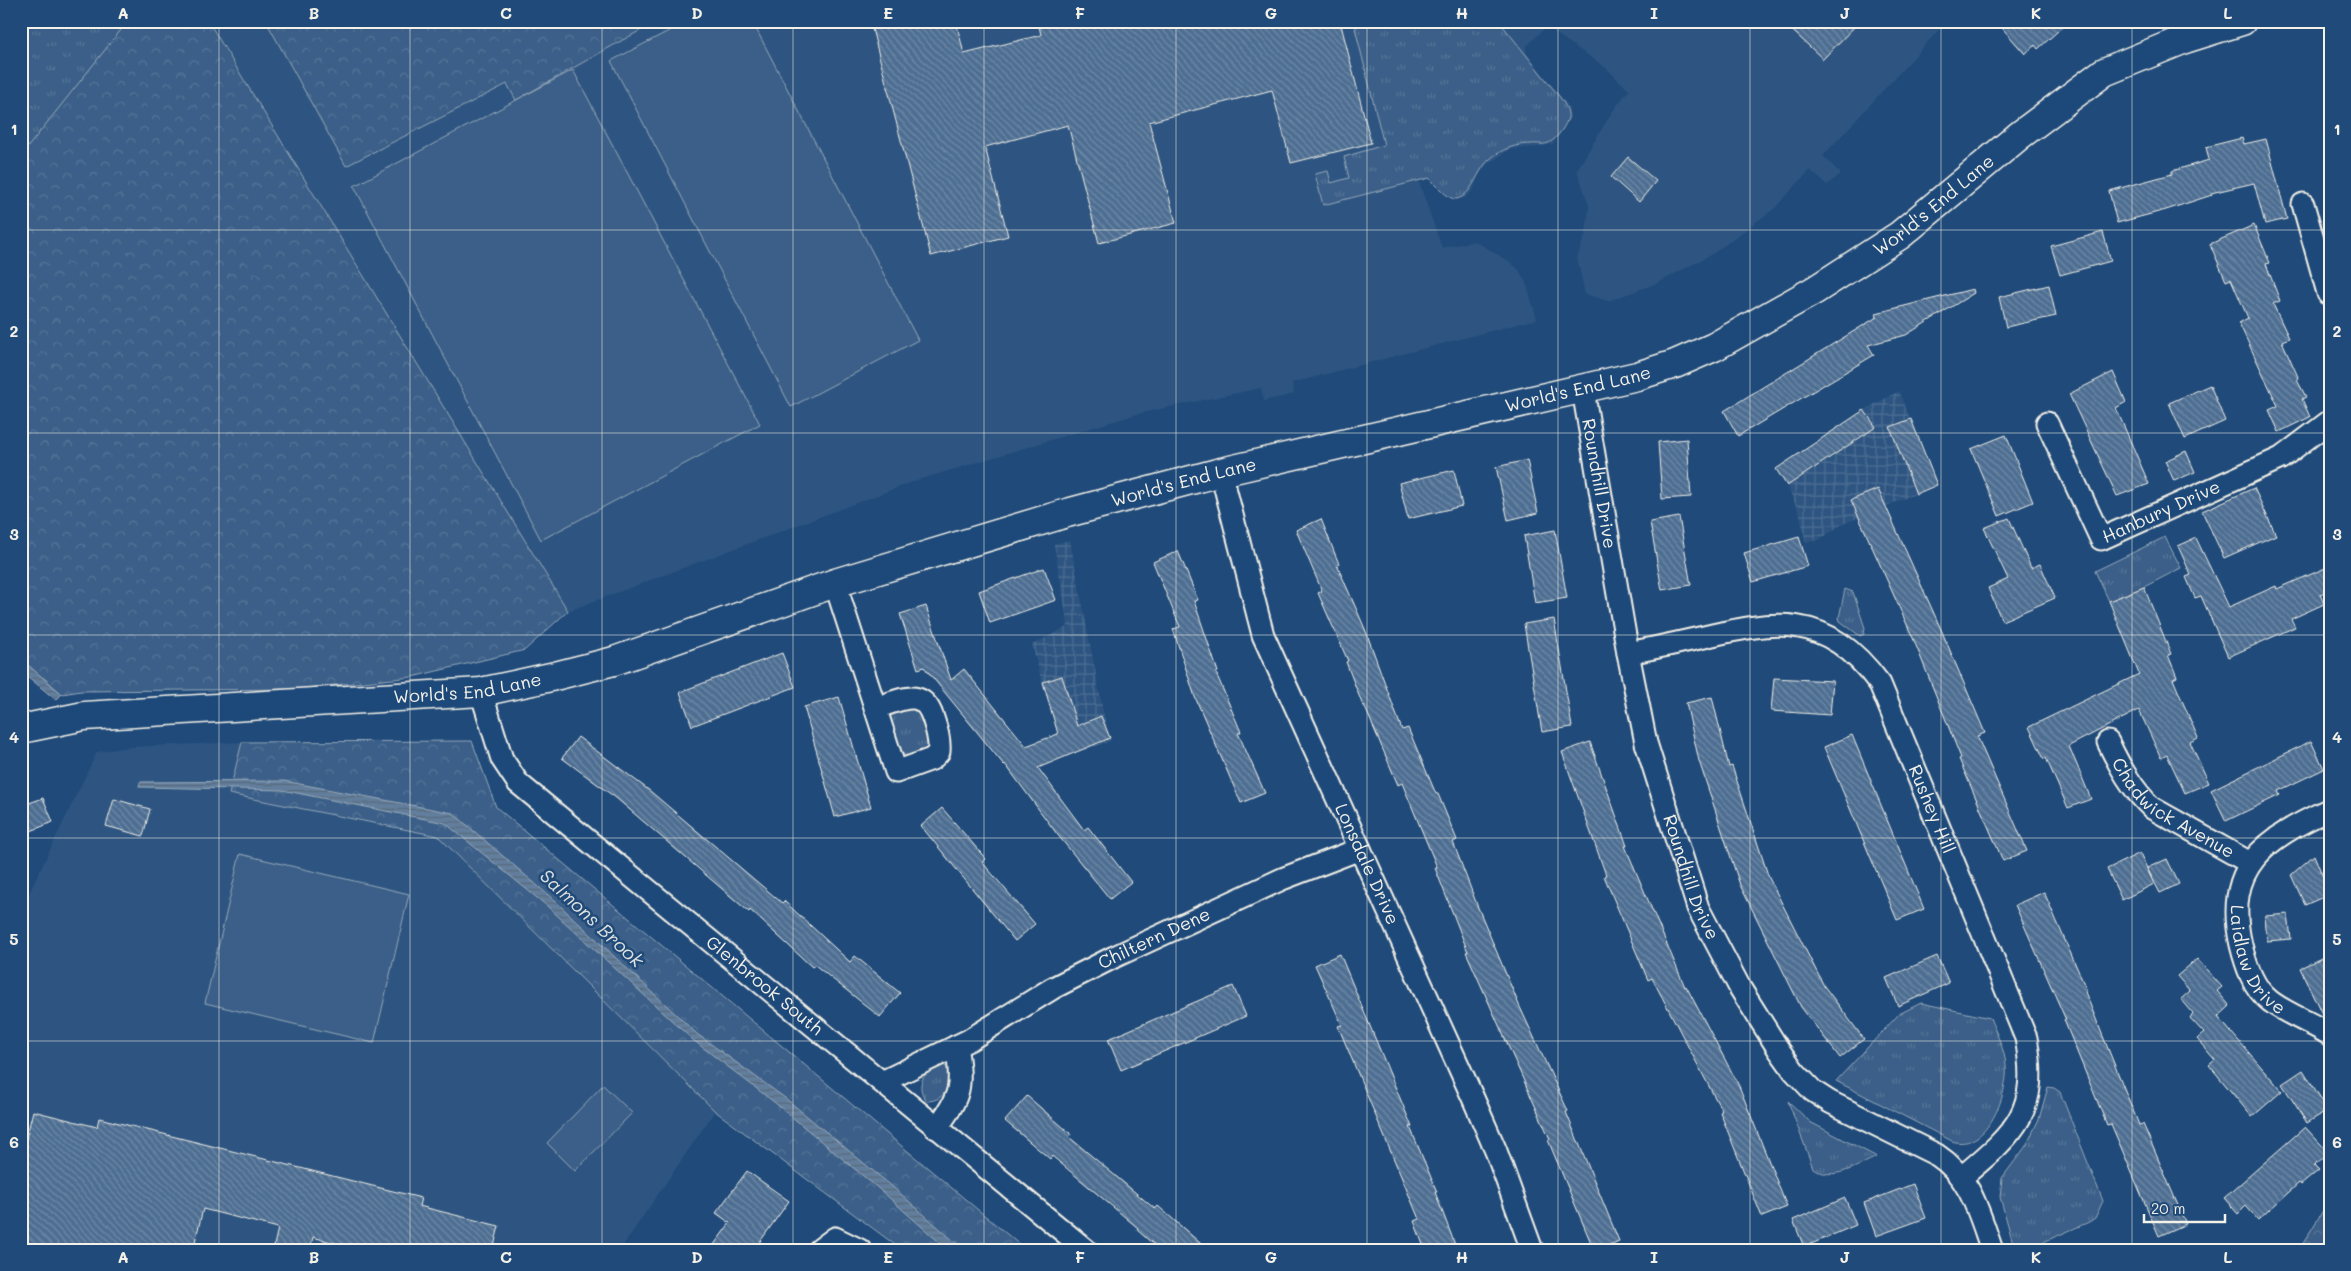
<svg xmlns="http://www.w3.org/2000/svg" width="2351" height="1271" font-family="Mali,sans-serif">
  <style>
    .built { fill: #2d5581 }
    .industrial { fill: url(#industrial-grid) }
    .grass { fill: url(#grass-tufts); stroke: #97a8b8 }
    .forest { fill: url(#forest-crowns); stroke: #97a8b8 }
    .garden { fill: #3a5f88; stroke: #97a8b8 }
    .water { fill: url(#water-rules); stroke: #9cacbb }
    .building { fill: url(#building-back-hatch); stroke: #f4f1e8 }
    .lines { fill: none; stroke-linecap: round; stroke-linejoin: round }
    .minor-casing { stroke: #f4f1e8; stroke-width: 25 }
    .tertiary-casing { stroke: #f4f1e8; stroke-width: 31 }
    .minor { stroke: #1f4a7a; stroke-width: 21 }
    .tertiary { stroke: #1f4a7a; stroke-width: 28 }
    .grid { fill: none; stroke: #f4f1e8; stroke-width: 1; stroke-opacity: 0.55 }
    .labels { text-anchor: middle; stroke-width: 5; stroke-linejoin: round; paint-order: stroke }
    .street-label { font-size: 18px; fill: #f4f1e8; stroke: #1f4a7a }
    .water-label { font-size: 19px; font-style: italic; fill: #dee0dd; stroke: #1f4a7a }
    .neatline { fill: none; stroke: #f4f1e8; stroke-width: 2 }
    .grid-label { font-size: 16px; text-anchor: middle; font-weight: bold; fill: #f4f1e8 }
  </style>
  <defs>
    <pattern id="industrial-grid" width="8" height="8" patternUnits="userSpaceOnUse" patternTransform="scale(1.25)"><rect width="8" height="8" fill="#2d5581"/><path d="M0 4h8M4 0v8" fill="none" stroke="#4c6e93"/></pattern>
    <pattern id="grass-tufts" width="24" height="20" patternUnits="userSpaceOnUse" patternTransform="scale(1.25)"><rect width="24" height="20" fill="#3a5f88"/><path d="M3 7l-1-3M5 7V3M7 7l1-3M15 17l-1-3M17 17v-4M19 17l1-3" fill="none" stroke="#577699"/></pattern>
    <pattern id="forest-crowns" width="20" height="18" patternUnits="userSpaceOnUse" patternTransform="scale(1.25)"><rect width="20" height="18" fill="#3a5f88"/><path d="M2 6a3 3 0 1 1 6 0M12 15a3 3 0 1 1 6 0" fill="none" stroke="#577699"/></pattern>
    <pattern id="water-rules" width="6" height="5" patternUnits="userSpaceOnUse" patternTransform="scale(1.25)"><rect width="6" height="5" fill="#627e9d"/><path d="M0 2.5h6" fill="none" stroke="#58687a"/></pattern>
    <pattern id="building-back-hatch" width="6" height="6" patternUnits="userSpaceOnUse" patternTransform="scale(1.25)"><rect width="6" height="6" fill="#4d6e92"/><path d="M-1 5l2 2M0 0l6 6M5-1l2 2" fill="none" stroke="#708aa6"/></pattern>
  </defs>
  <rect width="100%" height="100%" fill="#1f4a7a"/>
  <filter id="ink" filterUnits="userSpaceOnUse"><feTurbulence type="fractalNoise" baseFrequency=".02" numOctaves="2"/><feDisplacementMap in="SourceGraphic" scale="10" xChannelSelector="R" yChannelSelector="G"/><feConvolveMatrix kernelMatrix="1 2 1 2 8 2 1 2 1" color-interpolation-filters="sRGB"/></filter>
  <g filter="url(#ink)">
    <!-- built -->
    <path class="built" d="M208,21H1947L1823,156L1841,174L1827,185L1810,170L1775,208L1714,253L1658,283L1608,301L1585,294L1577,258L1586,233L1589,206L1577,170L1612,112L1629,90L1605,67L1546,27L1526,47L1527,53L1569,107L1570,118L1553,144L1539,147L1511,149L1488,164L1479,175L1473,190L1465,198L1456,200L1429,179L1419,182L1442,248L1475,241L1510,262L1519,270L1526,282L1537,319L1292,383L1294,394L1264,401L1261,388L1141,413L918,480L568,611Z
      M242,742L229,794L438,836L715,1111L620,1250H21V910L97,752L130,747Z"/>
    <!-- industrial -->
    <path class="industrial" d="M1899,391L1937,485L1841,525L1819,540L1806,543L1800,515L1787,486L1776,469L1864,410Z
      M1070,540L1104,716L1111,741L1066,756L1048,704L1032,645L1068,626L1054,544Z"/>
    <!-- grass -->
    <path class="grass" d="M21,21H128L21,157Z
      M1367,21H1499L1562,100C1565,105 1569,111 1568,118C1566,125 1557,139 1550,142C1544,146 1538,143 1531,144C1516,144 1501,149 1489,160C1477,170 1472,197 1456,199C1448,200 1435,183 1429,178L1323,205L1315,174L1328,171L1331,183L1349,178L1344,157L1384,145L1355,28Z
      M2165,537L2181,568L2144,587L2109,601L2095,571Z
      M1845,589L1853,592L1865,628L1864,634L1860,636L1840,621L1839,618Z
      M907,707L920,708L931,745L928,748L907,756L901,753L890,718L892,712Z
      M1921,1003L1990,1018C1996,1033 2005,1050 2006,1066C2009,1092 1987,1153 1952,1141L1836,1081L1899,1014Z
      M943,1065L950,1069C951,1085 945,1101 927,1101C913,1086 925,1067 943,1065Z
      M2048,1087L2054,1088L2060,1092L2103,1201L2095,1218L2089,1222L2025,1250H2015L2000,1197L2002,1178L2026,1146L2039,1119Z
      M1788,1101L1810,1122L1877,1157C1858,1165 1832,1183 1813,1168Z"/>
    <!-- forest -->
    <path class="forest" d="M128,21H208L568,611L525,650L412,677L295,689L81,691L62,694L44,678L21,670V149L27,148Z
      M266,21H658C610,46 564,74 516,100L507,84L346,166Z
      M472,741L496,807L1026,1250H902L715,1111L438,836L229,794L242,742Z
      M2330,1199V1250H2299Z"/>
    <!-- garden -->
    <path class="garden" d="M688,21H752L918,340L791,407L611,61Z
      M573,70L760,424L541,540L354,186Z
      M240,854L409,894L374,1043L205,1003Z
      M603,1085L632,1113L575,1171L547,1143Z"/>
    <!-- water -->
    <path class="water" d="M21,659L62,694L56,700L21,671Z
      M284,781L453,813L554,900L697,1034L785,1098L894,1188L964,1250H948L886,1195L774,1102L693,1040L547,906L445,823L282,790L139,787L140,782Z"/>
    <!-- building -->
    <path class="building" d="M870,21H956L964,54L1041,35L1038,21H1340L1371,143L1291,163L1272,90L1149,122L1176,223L1099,243L1068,125L985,147L1008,236L931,256Z
      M1782,21H1860L1823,59Z
      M1996,21H2069L2038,49L2035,45L2025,54Z
      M2242,138L2244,144L2266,139L2287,219L2265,224L2254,183L2211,193L2212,195L2166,210L2117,223L2109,191L2172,174V171L2209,160L2206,147Z
      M1628,157L1656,181L1639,202L1611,177Z
      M2254,225L2270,263L2266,264L2280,301L2273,304L2289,338L2282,341L2299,379L2297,380L2306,397L2302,399L2310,417L2279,432L2269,410L2278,406L2239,323L2248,318L2231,279L2226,281L2210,244Z
      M2103,232L2111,261L2060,275L2051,246Z
      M2049,285L2056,316L2006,327L1999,297Z
      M1973,289L1974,293L1906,335L1868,345L1874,355L1738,436L1724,411L1877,317L1876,313Z
      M2113,372L2126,402L2116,408L2149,484L2117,496L2069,394Z
      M2210,385L2225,421L2185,439L2169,403Z
      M1864,410L1876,427L1787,486L1776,469Z
      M1911,419L1937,485L1916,494L1890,427Z
      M2006,435L2033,502L1999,516L1971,449Z
      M1687,439L1691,497L1662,499L1658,442Z
      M2186,451L2195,472L2174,481L2165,461Z
      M1527,460L1538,513L1508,520L1496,467Z
      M1454,470L1462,506L1408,519L1399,483Z
      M2254,488L2276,535L2224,558L2202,511Z
      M1878,489L1940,627L1985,733L1977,736L2027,851L2003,861L1959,759L1961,758L1913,638L1851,500Z
      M1679,517L1691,585L1662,590L1650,522Z
      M2009,518L2031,568L2040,564L2055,598L2002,621L1988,588L2008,579L1984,528Z
      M1321,519L1339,564L1337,565L1365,629L1402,730L1408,728L1436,794H1438L1457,840L1453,842L1477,905L1519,1005L1568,1111L1566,1112L1619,1241L1598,1250H1594L1548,1140L1550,1139L1466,952H1468L1435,868L1437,867L1402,783L1398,785L1364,705L1363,706L1346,662L1348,661L1318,593L1322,591L1296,530Z
      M1555,530L1567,598L1535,603L1524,536Z
      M1799,537L1808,566L1753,582L1744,553Z
      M2196,538L2229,607L2276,586L2277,589L2330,566V590L2320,594L2324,604L2291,619L2295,627L2228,657L2201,596L2195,598L2186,577L2191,575L2178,546Z
      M1178,551L1198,600L1194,601L1218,672L1216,673L1241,732L1238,733L1265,793L1241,803L1195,697L1173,629L1180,627L1153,562Z
      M1044,568L1056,600L990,623L979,591Z
      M2144,587L2171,654L2168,655L2177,677L2173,679L2198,738L2190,742L2209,783L2185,793L2167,755L2161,758L2139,710L2069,746L2091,799L2068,808L2046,758L2044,759L2029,727L2139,674L2109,601Z
      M926,606L951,680L964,669L1026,746L1058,734L1043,682L1062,676L1077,726L1101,716L1110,738L1038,768L1084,830L1088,827L1131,882L1110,899L1057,834L1005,764L1004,765L924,667L918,669L900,614Z
      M1554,619L1572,727L1542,732L1524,624Z
      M782,653L795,687L692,726L680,692Z
      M1774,678L1833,681L1830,715L1771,711Z
      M839,697L871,807L835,817L804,707Z
      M1712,697L1729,767L1732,766L1769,878L1824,986L1864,1039L1840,1058L1801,1007L1740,885L1699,761L1686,703Z
      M1852,735L1924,909L1897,920L1824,747Z
      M578,737L650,791L782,903L784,901L850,962L855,956L900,993L880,1017L815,965L812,967L750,910L749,912L616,798L562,758Z
      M2311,741L2324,769L2278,791L2280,795L2226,821L2211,790Z
      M1590,742L1627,846H1625L1685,987L1686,986L1739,1086L1787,1207L1762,1217L1720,1112L1722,1111L1652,978L1648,980L1604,876L1606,875L1562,752Z
      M43,798L53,822L21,835V806Z
      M114,799L150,809L143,836L106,826Z
      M942,808L986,859L982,862L1035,924L1015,941L921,826Z
      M2140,853L2154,884L2122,900L2107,869Z
      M2314,855L2330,894L2305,905L2291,875Z
      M2167,859L2179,884L2160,893L2147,868Z
      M2044,892L2087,991L2085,992L2139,1125L2143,1124L2186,1224L2159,1236L2111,1124L2107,1125L2064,1020H2066L2015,905Z
      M2288,914L2291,939L2267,941L2265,916Z
      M1340,954L1412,1127H1410L1437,1192H1435L1457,1250H1425L1414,1221L1419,1219L1338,1026L1342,1025L1315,965Z
      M2330,954V1020L2323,1016L2300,968Z
      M1937,956L1949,983L1898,1006L1886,978Z
      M2197,959L2222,987L2217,991L2230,1006L2218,1017L2282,1091L2252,1117L2209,1065L2215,1060L2197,1039L2204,1033L2190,1018L2193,1013L2181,999L2190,991L2177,976Z
      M1233,986L1246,1016L1121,1070L1108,1039Z
      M2303,1070L2328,1110L2307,1123L2282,1084Z
      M1027,1096L1071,1134L1069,1137L1155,1209L1158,1206L1208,1250H1160L1137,1230L1138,1228L1052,1156L1050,1159L1005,1121Z
      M33,1111L97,1127L99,1118L421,1198L419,1206L499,1226L493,1250H360L313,1237L310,1250H273L278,1228L203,1209L193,1250H21V1158Z
      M2305,1127L2328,1152L2314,1165L2319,1170L2301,1185L2299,1183L2258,1220L2246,1206L2238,1214L2224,1198Z
      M747,1171L789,1201L754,1250H710L730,1223L716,1213Z
      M1913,1184L1926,1218L1876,1236L1864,1203Z
      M1845,1198L1856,1225L1804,1247L1793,1220Z"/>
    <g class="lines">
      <!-- minor casing -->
      <g class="minor-casing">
        <g id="minor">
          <path d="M2303,204L2328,293"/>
          <path id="s1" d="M1583,390L1628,653L1646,743L1698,908L1740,988L1779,1050L1794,1071L1813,1091L1830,1102L1937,1155C1971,1177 1979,1214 1992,1250"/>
          <path id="s2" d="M2047,423L2101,539L2281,458L2330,421"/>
          <path id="s3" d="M1221,472L1263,635L1473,1098L1496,1151L1532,1250"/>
          <path d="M835,583L896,772L932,759L939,752C940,740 937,730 933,718C922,685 900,701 875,708"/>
          <path id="s4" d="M1628,653C1650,649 1673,644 1695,639C1776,620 1825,610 1880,684L2026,1038C2040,1113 2015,1132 1962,1177"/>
          <path id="s5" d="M481,692L502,759L518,783L1086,1250"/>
          <path id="s6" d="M2108,742C2120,767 2132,789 2152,808L2250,863"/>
          <path id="s7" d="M2330,809C2265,839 2223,866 2241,945C2246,965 2253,988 2270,1001C2288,1015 2311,1022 2330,1035"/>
          <path id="s8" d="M882,1082L969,1040L1053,988L1114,957L1282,879L1360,849"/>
          <path d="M936,1128C961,1098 963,1084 956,1046"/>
          <path d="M819,1250L835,1238L860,1250"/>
        </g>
      </g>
      <!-- tertiary casing -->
      <g class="tertiary-casing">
        <g id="tertiary">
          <path id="s9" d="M21,729L84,716L481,692L551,677L614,661L835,583L1067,513L1221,472L1637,376L1675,364L1714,347L1815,290L1900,235L2020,135L2104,72L2185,39L2242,21"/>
        </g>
      </g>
      <!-- minor -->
      <use href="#minor" class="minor"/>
      <!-- tertiary -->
      <use href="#tertiary" class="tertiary"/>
    </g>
  </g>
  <!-- grid -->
  <path class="grid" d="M219,21V1250M410,21V1250M602,21V1250M793,21V1250M984,21V1250M1176,21V1250M1367,21V1250M1558,21V1250M1750,21V1250M1941,21V1250M2132,21V1250M21,230H2330M21,433H2330M21,635H2330M21,838H2330M21,1041H2330"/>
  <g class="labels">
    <!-- street labels -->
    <g class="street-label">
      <text dy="6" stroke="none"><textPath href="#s9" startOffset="2006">World's End Lane</textPath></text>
      <text dy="6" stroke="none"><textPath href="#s9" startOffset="1601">World's End Lane</textPath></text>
      <text dy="6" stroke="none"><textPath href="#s9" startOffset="1196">World's End Lane</textPath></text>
      <text dy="6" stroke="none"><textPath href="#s1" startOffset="95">Roundhill Drive</textPath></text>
      <text dy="6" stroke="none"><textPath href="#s2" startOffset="194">Hanbury Drive</textPath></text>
      <text dy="6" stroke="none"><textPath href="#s9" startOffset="449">World's End Lane</textPath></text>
      <text dy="6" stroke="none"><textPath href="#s6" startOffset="96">Chadwick Avenue</textPath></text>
      <text dy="6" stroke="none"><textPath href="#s4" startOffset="411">Rushey Hill</textPath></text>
      <text dy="6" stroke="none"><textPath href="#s3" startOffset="420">Lonsdale Drive</textPath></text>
      <text dy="6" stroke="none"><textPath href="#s1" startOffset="500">Roundhill Drive</textPath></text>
      <text dy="6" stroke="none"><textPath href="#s8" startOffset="308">Chiltern Dene</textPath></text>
      <text dy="6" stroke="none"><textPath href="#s7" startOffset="202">Laidlaw Drive</textPath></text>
      <text dy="6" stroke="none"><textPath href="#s5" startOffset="418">Glenbrook South</textPath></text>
    </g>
    <!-- water labels -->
    <g class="water-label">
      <text transform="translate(592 918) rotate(43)" y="7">Salmons Brook</text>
    </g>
  </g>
  <!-- margin -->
  <rect width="2351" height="1271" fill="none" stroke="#1f4a7a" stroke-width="55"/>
  <!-- scale -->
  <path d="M2144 1214v8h81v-8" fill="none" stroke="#f4f1e8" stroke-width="2.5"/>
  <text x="2151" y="1214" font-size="15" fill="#f4f1e8" stroke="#1f4a7a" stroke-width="4" paint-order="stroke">20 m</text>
  <rect x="28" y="28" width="2296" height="1216" class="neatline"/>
  <g class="grid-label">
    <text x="123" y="19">A</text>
    <text x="314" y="19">B</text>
    <text x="506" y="19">C</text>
    <text x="697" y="19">D</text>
    <text x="888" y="19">E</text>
    <text x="1080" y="19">F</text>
    <text x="1271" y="19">G</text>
    <text x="1462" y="19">H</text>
    <text x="1654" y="19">I</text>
    <text x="1845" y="19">J</text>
    <text x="2036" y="19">K</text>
    <text x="2228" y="19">L</text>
    <text x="14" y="135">1</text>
    <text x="2337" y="135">1</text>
    <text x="14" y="337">2</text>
    <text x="2337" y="337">2</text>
    <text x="14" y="540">3</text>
    <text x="2337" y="540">3</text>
    <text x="14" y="743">4</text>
    <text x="2337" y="743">4</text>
    <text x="14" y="945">5</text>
    <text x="2337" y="945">5</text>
    <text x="14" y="1148">6</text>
    <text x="2337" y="1148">6</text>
    <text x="123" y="1263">A</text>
    <text x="314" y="1263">B</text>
    <text x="506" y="1263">C</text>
    <text x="697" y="1263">D</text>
    <text x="888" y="1263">E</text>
    <text x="1080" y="1263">F</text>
    <text x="1271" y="1263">G</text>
    <text x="1462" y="1263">H</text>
    <text x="1654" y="1263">I</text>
    <text x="1845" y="1263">J</text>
    <text x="2036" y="1263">K</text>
    <text x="2228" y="1263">L</text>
  </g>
</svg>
